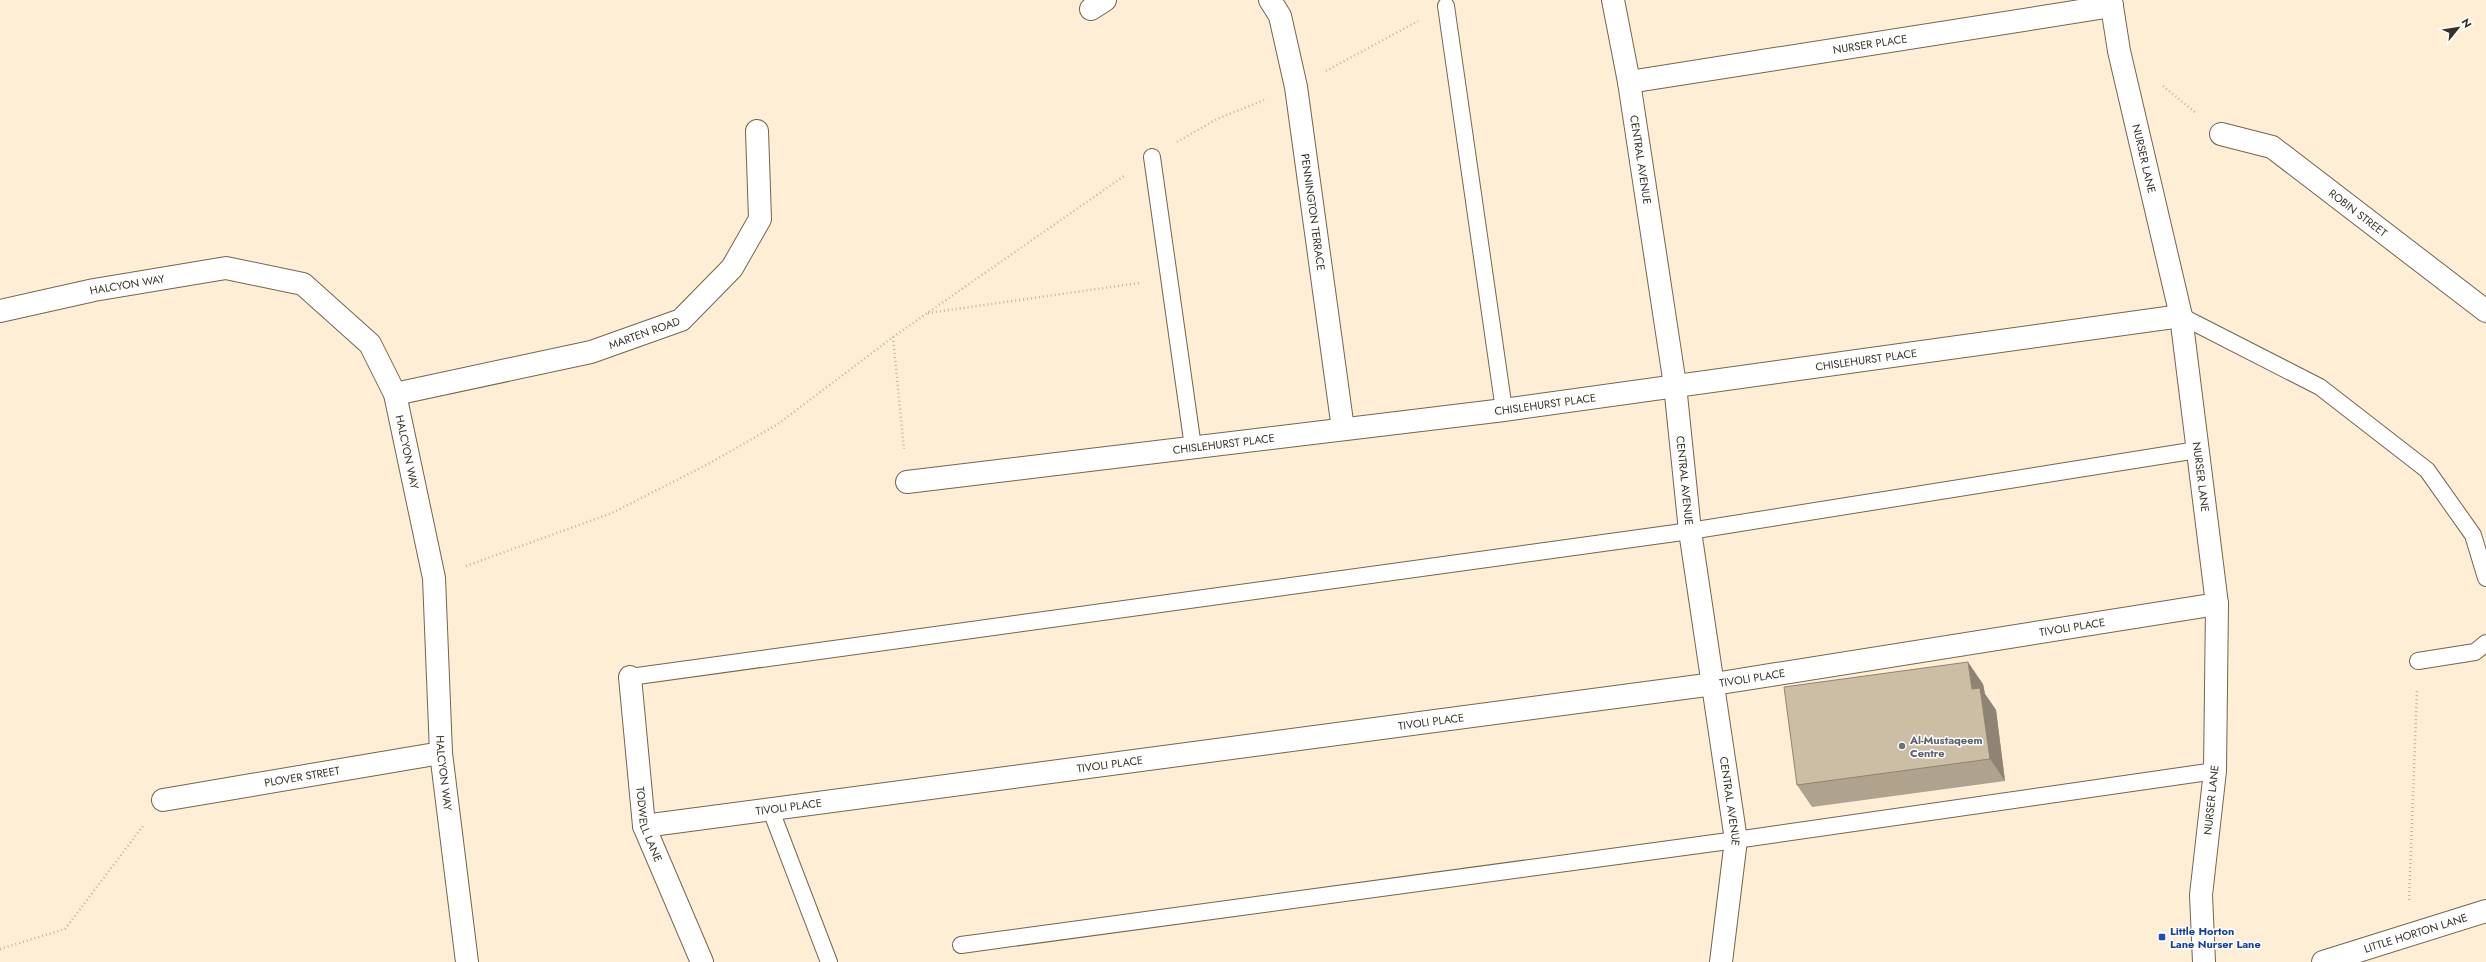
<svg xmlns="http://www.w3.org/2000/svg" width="2486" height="962" font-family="Jost,sans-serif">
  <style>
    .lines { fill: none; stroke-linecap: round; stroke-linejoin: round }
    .service-casing { stroke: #736550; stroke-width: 18 }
    .minor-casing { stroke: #736550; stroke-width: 24 }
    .tertiary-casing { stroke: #736550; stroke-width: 24 }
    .path { stroke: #c3b5a1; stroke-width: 2.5; stroke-dasharray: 1 3; stroke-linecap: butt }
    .service { stroke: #fff; stroke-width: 16 }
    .minor { stroke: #fff; stroke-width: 22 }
    .tertiary { stroke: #fff; stroke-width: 22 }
    .wall { fill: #afa38e }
    .shaded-wall { fill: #8f8474 }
    .building { fill: #ccbda5; stroke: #8f8474 }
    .worship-dot { fill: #6b7280; stroke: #fff; stroke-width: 1.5 }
    .transit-dot { fill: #1a4fb4; stroke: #fff; stroke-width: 1.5 }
    .labels { text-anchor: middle; stroke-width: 3; stroke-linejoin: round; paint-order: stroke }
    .street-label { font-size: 11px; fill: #373027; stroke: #fff }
    .worship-label { font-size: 11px; font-weight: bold; fill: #5b616d; stroke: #fff; text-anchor: start }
    .transit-label { font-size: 11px; font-weight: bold; fill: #164399; stroke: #fff; text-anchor: start }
  </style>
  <rect width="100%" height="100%" fill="#ffeed6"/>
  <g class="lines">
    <!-- service casing -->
    <g class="service-casing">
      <path id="service" d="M1446,6L1504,410
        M1152,157L1193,447
        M2181,316L2320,387L2427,470L2473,535L2486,578
        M2418,661L2475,652L2486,643
        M630,677L1690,531L2197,450
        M770,808L829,962
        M961,945L1736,840L2215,771"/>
    </g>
    <!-- minor casing -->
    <g class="minor-casing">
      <g id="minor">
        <path id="s1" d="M1270,0L1280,16L1296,87L1343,429"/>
        <path id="s2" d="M1613,0L1629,82L1675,385L1690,531L1736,840L1721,962"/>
        <path id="s3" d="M2111,0L2119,51L2181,316L2217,604L2215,771L2201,895L2204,962"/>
        <path d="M1091,9L1105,0"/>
        <path id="s4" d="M1629,82L2112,6"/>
        <path id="s5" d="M2221,134L2272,147L2486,311"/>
        <path id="s6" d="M0,311L94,290L226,268L303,284L370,344L395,394L434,578L441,753L467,962"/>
        <path id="s7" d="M395,394L591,352L681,320L732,268L760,219L757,131"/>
        <path id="s8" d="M907,482L1504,410L2181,316"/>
        <path id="s9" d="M630,677L644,826L702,962"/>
        <path id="s10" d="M163,800L441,753"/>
        <path id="s11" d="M644,826L1714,684L2217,604"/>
      </g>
    </g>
    <!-- tertiary casing -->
    <g class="tertiary-casing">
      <g id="tertiary">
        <path id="s12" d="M2323,962L2486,911"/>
      </g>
    </g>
    <!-- path -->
    <path class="path" d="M1326,71L1418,21
      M2163,86L2196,113
      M1177,142L1217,119L1264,100
      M928,313L1139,283
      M893,337L904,449
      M466,566L612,513L710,463L778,424L893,337L1124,176
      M2409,900L2417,691
      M0,949L65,929L143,826"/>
    <!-- service -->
    <use href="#service" class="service"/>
    <!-- minor -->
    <use href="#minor" class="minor"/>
    <!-- tertiary -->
    <use href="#tertiary" class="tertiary"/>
  </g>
  <!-- wall -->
  <path class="wall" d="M1983,684L1985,694L1996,710L2005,781L1812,807L1797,785Z"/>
  <!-- shaded-wall -->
  <path class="shaded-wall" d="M1968,662L1983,684L1985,694L1996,710L2005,781L1990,759L1972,689Z"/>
  <!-- building -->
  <path class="building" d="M1968,662L1972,689L1980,688L1990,759L1797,785L1784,687Z"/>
  <!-- markers -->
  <circle class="worship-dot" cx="1902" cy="746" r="4"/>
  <rect class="transit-dot" x="2158" y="933" width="8" height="8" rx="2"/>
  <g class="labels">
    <!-- street labels -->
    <g class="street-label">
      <text dy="4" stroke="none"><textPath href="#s4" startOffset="244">NURSER PLACE</textPath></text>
      <text dy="4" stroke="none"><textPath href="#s3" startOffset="162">NURSER LANE</textPath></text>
      <text dy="4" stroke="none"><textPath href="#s2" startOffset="162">CENTRAL AVENUE</textPath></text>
      <text dy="4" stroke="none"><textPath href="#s1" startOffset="218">PENNINGTON TERRACE</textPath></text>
      <text dy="4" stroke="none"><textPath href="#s5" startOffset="161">ROBIN STREET</textPath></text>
      <text dy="4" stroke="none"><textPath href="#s6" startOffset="130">HALCYON WAY</textPath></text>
      <text dy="4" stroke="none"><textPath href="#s7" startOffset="257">MARTEN ROAD</textPath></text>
      <text dy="4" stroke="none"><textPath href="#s8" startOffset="967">CHISLEHURST PLACE</textPath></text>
      <text dy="4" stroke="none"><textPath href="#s8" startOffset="643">CHISLEHURST PLACE</textPath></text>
      <text dy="4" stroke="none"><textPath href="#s8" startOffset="319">CHISLEHURST PLACE</textPath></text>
      <text dy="4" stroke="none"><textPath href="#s6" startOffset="514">HALCYON WAY</textPath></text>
      <text dy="4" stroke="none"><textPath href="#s3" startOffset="486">NURSER LANE</textPath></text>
      <text dy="4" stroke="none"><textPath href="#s2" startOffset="486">CENTRAL AVENUE</textPath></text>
      <text dy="4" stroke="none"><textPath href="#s11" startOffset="1442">TIVOLI PLACE</textPath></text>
      <text dy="4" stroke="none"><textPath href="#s11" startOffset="1118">TIVOLI PLACE</textPath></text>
      <text dy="4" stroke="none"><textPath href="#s11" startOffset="794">TIVOLI PLACE</textPath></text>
      <text dy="4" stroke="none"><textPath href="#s11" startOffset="470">TIVOLI PLACE</textPath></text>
      <text dy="4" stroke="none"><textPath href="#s6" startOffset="838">HALCYON WAY</textPath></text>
      <text dy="4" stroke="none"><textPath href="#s10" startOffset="141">PLOVER STREET</textPath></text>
      <text transform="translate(2211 800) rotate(-84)" y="4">NURSER LANE</text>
      <text dy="4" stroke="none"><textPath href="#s2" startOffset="810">CENTRAL AVENUE</textPath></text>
      <text dy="4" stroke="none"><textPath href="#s11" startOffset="146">TIVOLI PLACE</textPath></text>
      <text dy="4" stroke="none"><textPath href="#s9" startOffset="149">TODWELL LANE</textPath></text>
      <text dy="4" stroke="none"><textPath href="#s12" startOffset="97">LITTLE HORTON LANE</textPath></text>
    </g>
    <!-- worship labels -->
    <g class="worship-label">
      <text x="1910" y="744">Al-Mustaqeem<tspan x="1910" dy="13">Centre</tspan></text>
    </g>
    <!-- transit labels -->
    <g class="transit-label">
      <text x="2170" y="935">Little Horton<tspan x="2170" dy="13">Lane Nurser Lane</tspan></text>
    </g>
  </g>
  <!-- north arrow -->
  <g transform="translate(2458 28) rotate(60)" stroke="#ffffff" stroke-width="3" paint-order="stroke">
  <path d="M0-3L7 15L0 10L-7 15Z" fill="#373027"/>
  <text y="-6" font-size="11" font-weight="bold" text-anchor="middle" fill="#373027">N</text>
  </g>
</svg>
